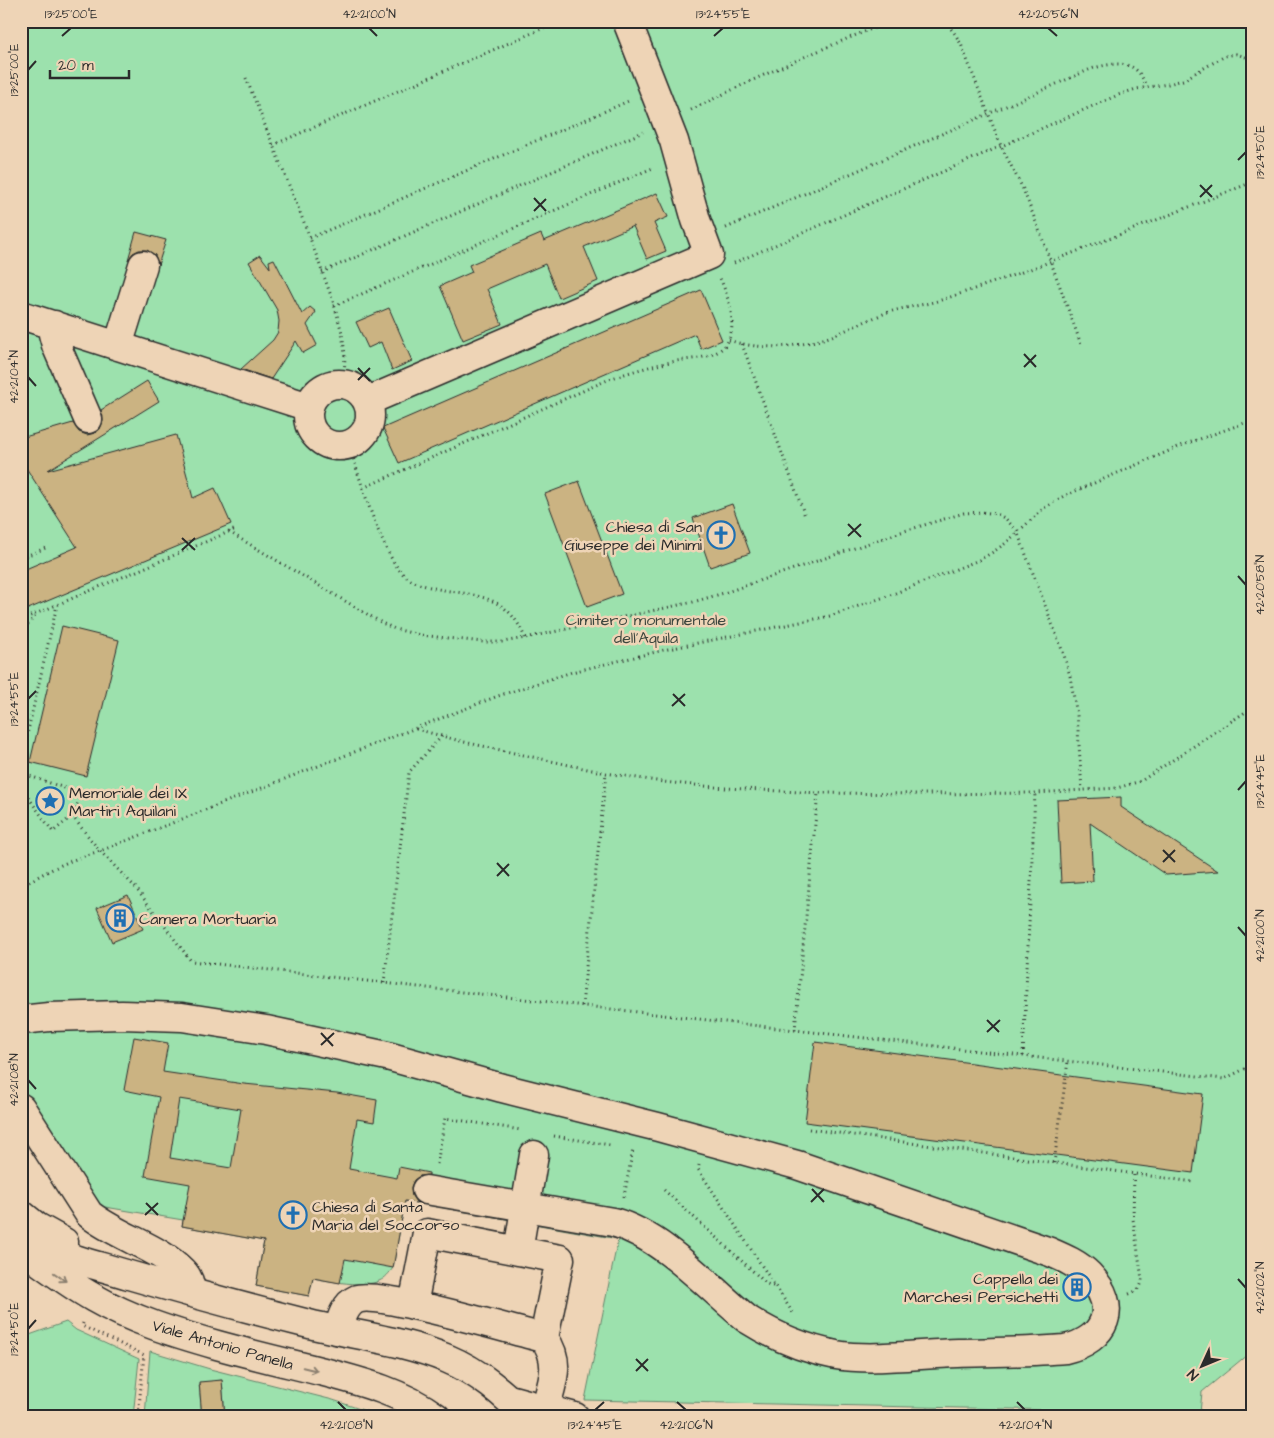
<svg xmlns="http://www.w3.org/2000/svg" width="1274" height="1438" font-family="'Architects Daughter',sans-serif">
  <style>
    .green { fill: #9ce1ad; stroke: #64866c }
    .building { fill: #cbb382; stroke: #2b2b2b; fill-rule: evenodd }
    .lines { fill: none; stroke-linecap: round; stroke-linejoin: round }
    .minor-casing { stroke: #2b2b2b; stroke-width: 31 }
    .major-casing { stroke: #2b2b2b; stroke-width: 31 }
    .path { stroke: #2b2b2b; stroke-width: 3; stroke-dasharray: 1 4; stroke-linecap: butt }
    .minor { stroke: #eed4b6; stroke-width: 28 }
    .major { stroke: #eed4b6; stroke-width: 28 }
    .oneway { stroke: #8c8070 }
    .ticks { fill: none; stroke: #2b2b2b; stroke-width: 2 }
    .labels { text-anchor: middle; stroke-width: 5; stroke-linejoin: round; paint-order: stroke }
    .poi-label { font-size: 16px; fill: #2b2b2b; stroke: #eed4b6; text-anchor: start }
    .park-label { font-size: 16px; fill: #3c463e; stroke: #eed4b6 }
    .street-label { font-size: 16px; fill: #2b2b2b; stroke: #eed4b6 }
    .neatline { fill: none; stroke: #2b2b2b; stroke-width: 2 }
    .ticks-label { font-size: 12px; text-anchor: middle; fill: #2b2b2b }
  </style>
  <rect width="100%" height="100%" fill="#eed4b6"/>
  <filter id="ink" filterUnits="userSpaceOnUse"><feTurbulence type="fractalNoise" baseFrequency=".02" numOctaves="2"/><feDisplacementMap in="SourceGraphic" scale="10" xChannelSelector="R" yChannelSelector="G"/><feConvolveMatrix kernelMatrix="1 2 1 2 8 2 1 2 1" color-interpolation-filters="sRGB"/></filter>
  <g filter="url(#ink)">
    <!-- green -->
    <path class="green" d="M28,21H1244L1253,34V1350L1202,1392L1200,1413L585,1400L618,1239L405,1201L393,1268C389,1273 386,1278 379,1281C365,1288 329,1281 313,1278L309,1296L256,1286L264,1241L182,1226L183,1220L93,1205L21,1126V32Z
      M66,1322L76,1330L139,1359L133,1417H21V1338Z
      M150,1351L210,1369L333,1400L384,1417H225L222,1380L199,1383L202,1417H145Z"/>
    <!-- building -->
    <path class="building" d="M657,193L668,217L654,223L666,251L647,259L633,226L584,247L598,281L559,298L545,264L487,289L502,324L463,340L440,286L472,272L469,265L541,234L544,241Z
      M136,232L166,240L158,265L155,255L147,250H139L133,253L128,260Z
      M260,255L270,268L269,261L274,259L302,314L310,307L316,312L307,325L317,345L303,353L296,341L271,379L241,369L273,340L278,332L279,321L277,310L249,262Z
      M701,290L722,340L701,349L695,334L399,463L383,428Z
      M389,308L412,361L392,370L381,342L368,348L356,322Z
      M147,381L159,401L48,470L176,435L193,498L215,488L231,524L21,612V571L77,547L21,460V438L73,423L79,432L87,435L95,433L100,429L103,421L101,410Z
      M579,481L622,594L587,607L545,494Z
      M732,504L750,553L710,567L693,518Z
      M62,626L119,640L86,776L30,762Z
      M1121,797V807L1218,871L1166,875L1090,823L1093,881L1061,883L1057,800Z
      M128,895L143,929L112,942L97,908Z
      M134,1037L168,1043L163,1072L244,1084L337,1093L377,1100L374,1122L357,1119L349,1169L397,1178L399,1167L429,1173V1175L420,1176L414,1180L411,1187L412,1196L416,1202L421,1204L405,1201L393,1268L345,1259L340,1283L313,1278L309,1296L256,1286L264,1241L182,1226L190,1184L145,1176L159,1097L124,1090ZM179,1099L241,1109L231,1168L170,1158Z
      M815,1042L1203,1094L1193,1173L805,1122Z
      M222,1380L225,1417H202L199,1382Z"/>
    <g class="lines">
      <!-- minor casing -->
      <g class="minor-casing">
        <path id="minor" d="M21,315L309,407
          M54,325L53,334L56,345L88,419
          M118,346L143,265
          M308 415a31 31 0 1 1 62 0a31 31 0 1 1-62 0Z
          M368,401L709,255L696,220L674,141L627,21
          M21,1020L49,1017L122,1015L182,1017L266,1030L387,1056L502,1088L658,1127L797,1165L1050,1252C1064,1258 1078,1264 1089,1275C1120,1307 1106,1340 1065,1349C1030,1352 994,1352 958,1353C919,1354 873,1361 836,1355C804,1349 774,1336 747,1319C707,1286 663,1236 613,1222L426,1190
          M21,1108L89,1214C116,1236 160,1248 182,1271C188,1277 191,1284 190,1292
          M518,1251L534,1155
          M338,1330C341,1319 345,1304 357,1299C379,1291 514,1331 544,1338L560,1259L427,1233L413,1305
          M544,1338C562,1363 552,1382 545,1410"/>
      </g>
      <!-- major casing -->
      <g class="major-casing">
        <path id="major" d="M21,1214L37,1227L64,1242
          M21,1239C55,1255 93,1264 129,1275C187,1292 246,1308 305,1323C352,1335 403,1340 448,1359C479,1372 504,1394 527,1417
          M22,1249C45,1266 69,1284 94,1298C132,1320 175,1333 217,1345C253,1355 288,1363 324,1372C363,1382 403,1393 436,1417
          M509,1399L575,1417"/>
      </g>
      <!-- path -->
      <path class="path" d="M945,21L955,34L961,44L1001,146L1023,189L1041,235L1082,347
        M246,78L307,230L334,304L342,333L345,354L344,384
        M691,110C757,77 824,47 892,21
        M273,145L560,21
        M726,228L1091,69C1114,62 1138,58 1146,87
        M310,238L631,100
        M734,263L1118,95L1136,89L1168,84L1183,80L1225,56L1236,54L1249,58L1253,61
        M322,272L643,132
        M334,306L655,167
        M729,340C762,352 805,347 837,334C854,327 871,318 889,312C906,307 924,305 941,300C1047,266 1149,222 1253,182
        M742,344L805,516
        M349,445C360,478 380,551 403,574C413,584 426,586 438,589C478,596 508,595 525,638
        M363,488L612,378C633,371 654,365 676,361C689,359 701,359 713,354C744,341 730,301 720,278
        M229,532L382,623L395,629L420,635L483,642H503L525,638L693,602L724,593L901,532L964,513L982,512L997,514L1006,519L1017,531L1064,655L1070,676L1077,715L1082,790
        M21,558L48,547
        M21,620L236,529
        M21,632L37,614
        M416,729L464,742L606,773L663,782L725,788L818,793L925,794L1035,793L1117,788L1141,781L1253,707
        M21,761L57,605
        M21,773L82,794L72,816L53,832L21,787
        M72,816L100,851L135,887L191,961L1224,1079L1253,1065
        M21,887C45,871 72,859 100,851L498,696L572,672L668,649L830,616L893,594L979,560L993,552L1006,543L1044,508L1064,496L1183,445L1253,420
        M384,983L409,772L442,736
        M582,1006L606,773
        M795,1030L818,793
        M1023,1056L1035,793
        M809,1129L1194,1182
        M554,1136L610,1145
        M1054,1163L1068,1061
        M437,1164L445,1118L521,1130
        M699,1165L698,1169L793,1313
        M664,1190L767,1284L776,1287
        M624,1197L633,1149
        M1129,1294C1137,1291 1142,1287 1142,1279L1133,1219L1134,1173
        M83,1323L82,1326L144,1355L138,1417"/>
      <!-- minor -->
      <use href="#minor" class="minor"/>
      <!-- major -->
      <use href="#major" class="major"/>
    </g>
    <!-- one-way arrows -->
    <defs><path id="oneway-shaft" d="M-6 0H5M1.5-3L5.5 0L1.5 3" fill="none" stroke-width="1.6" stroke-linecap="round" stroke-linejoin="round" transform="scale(1.25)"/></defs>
    <g class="oneway">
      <use href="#oneway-shaft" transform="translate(60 1277) rotate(35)"/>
      <use href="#oneway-shaft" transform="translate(310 1369) rotate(14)"/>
    </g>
  </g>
  <!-- ticks -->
  <path class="ticks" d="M369,28L377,36M1048,28L1057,36M62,36L71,28M714,36L723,28M28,70L36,61M1238,160L1246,152M1200,185L1212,197M1200,197L1212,185M534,198L546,211M534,211L546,199M1024,354L1036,367M1024,367L1036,355M358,368L370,381M28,377L36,386M358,380L370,368M848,524L861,537M848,536L861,524M182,538L195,550M182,550L195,538M1238,576L1246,585M673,694L685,706M28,699L36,691M672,706L685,694M1238,790L1246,781M1163,850L1175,862M1163,862L1175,850M497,863L509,876M497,876L509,864M1238,927L1246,936M987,1020L999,1032M987,1032L1000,1020M321,1033L333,1046M321,1045L334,1033M28,1080L36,1089M812,1189L824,1202M811,1202L824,1189M146,1203L158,1215M145,1215L158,1203M1238,1279L1246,1288M28,1329L36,1320M636,1359L648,1371M636,1371L648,1359M338,1402L346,1410M677,1402L686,1410M1017,1402L1025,1410M595,1410L604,1402"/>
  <!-- icons -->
  <defs>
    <g id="church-ring" transform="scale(1.4375)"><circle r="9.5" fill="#eed4b6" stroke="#1f6fb2" stroke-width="1.5"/><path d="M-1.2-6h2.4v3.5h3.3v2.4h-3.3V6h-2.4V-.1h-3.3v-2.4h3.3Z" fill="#1f6fb2"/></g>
    <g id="sight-ring" transform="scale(1.4375)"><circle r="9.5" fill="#eed4b6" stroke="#1f6fb2" stroke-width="1.5"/><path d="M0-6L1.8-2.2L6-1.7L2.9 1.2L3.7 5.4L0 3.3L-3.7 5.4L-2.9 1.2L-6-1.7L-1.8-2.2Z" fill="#1f6fb2"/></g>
    <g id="building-ring" transform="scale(1.4375)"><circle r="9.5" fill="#eed4b6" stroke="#1f6fb2" stroke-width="1.5"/><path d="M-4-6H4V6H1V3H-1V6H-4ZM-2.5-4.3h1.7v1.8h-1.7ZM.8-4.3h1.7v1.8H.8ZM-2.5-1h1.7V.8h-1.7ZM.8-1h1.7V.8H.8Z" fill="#1f6fb2"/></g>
  </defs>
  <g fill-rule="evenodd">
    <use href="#church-ring" x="721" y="535"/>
    <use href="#sight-ring" x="50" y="801"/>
    <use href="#building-ring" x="120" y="918"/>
    <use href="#church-ring" x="293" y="1215"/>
    <use href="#building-ring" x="1077" y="1287"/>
  </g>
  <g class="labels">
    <!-- poi labels -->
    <g class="poi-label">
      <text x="702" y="532" text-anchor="end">Chiesa di San<tspan x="702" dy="18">Giuseppe dei Minimi</tspan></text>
      <text x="69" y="798">Memoriale dei IX<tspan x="69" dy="18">Martiri Aquilani</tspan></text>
      <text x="139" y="924">Camera Mortuaria</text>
      <text x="312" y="1212">Chiesa di Santa<tspan x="312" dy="18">Maria del Soccorso</tspan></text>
      <text x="1058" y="1284" text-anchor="end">Cappella dei<tspan x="1058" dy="18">Marchesi Persichetti</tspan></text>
    </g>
    <!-- park labels -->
    <g class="park-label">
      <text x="646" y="625">Cimitero monumentale<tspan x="646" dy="18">dell'Aquila</tspan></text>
    </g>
    <!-- street labels -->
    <g class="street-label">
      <text transform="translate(223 1344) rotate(16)" y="6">Viale Antonio Panella</text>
    </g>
  </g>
  <!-- margin -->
  <rect width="1274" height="1438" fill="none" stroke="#eed4b6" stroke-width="55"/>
  <!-- north arrow -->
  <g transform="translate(1202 1366) rotate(226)" stroke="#eed4b6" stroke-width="4" paint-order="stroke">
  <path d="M0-4L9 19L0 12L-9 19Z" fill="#2b2b2b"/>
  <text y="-8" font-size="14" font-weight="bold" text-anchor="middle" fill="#2b2b2b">N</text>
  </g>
  <!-- scale -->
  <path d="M50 70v8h79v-8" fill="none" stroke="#2b2b2b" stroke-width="2.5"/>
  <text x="58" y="70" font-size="15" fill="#2b2b2b" stroke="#eed4b6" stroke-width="4" paint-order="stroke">20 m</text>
  <rect x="28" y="28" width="1218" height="1382" class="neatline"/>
  <g class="ticks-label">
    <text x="71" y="18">13°25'00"E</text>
    <text x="369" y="18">42°21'00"N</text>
    <text x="723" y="18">13°24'55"E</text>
    <text x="1048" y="18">42°20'56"N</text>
    <text transform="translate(14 70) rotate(-90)" y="4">13°25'00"E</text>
    <text transform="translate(1260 152) rotate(-90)" y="4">13°24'50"E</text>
    <text transform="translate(14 377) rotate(-90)" y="4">42°21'04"N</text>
    <text transform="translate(1260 585) rotate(-90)" y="4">42°20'58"N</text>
    <text transform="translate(14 699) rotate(-90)" y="4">13°24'55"E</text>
    <text transform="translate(1260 781) rotate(-90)" y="4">13°24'45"E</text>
    <text transform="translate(1260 936) rotate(-90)" y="4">42°21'00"N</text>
    <text transform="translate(14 1080) rotate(-90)" y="4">42°21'08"N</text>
    <text transform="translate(1260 1288) rotate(-90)" y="4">42°21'02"N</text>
    <text transform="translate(14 1329) rotate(-90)" y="4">13°24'50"E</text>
    <text x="346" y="1429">42°21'08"N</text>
    <text x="595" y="1429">13°24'45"E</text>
    <text x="686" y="1429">42°21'06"N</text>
    <text x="1025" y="1429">42°21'04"N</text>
  </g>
</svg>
